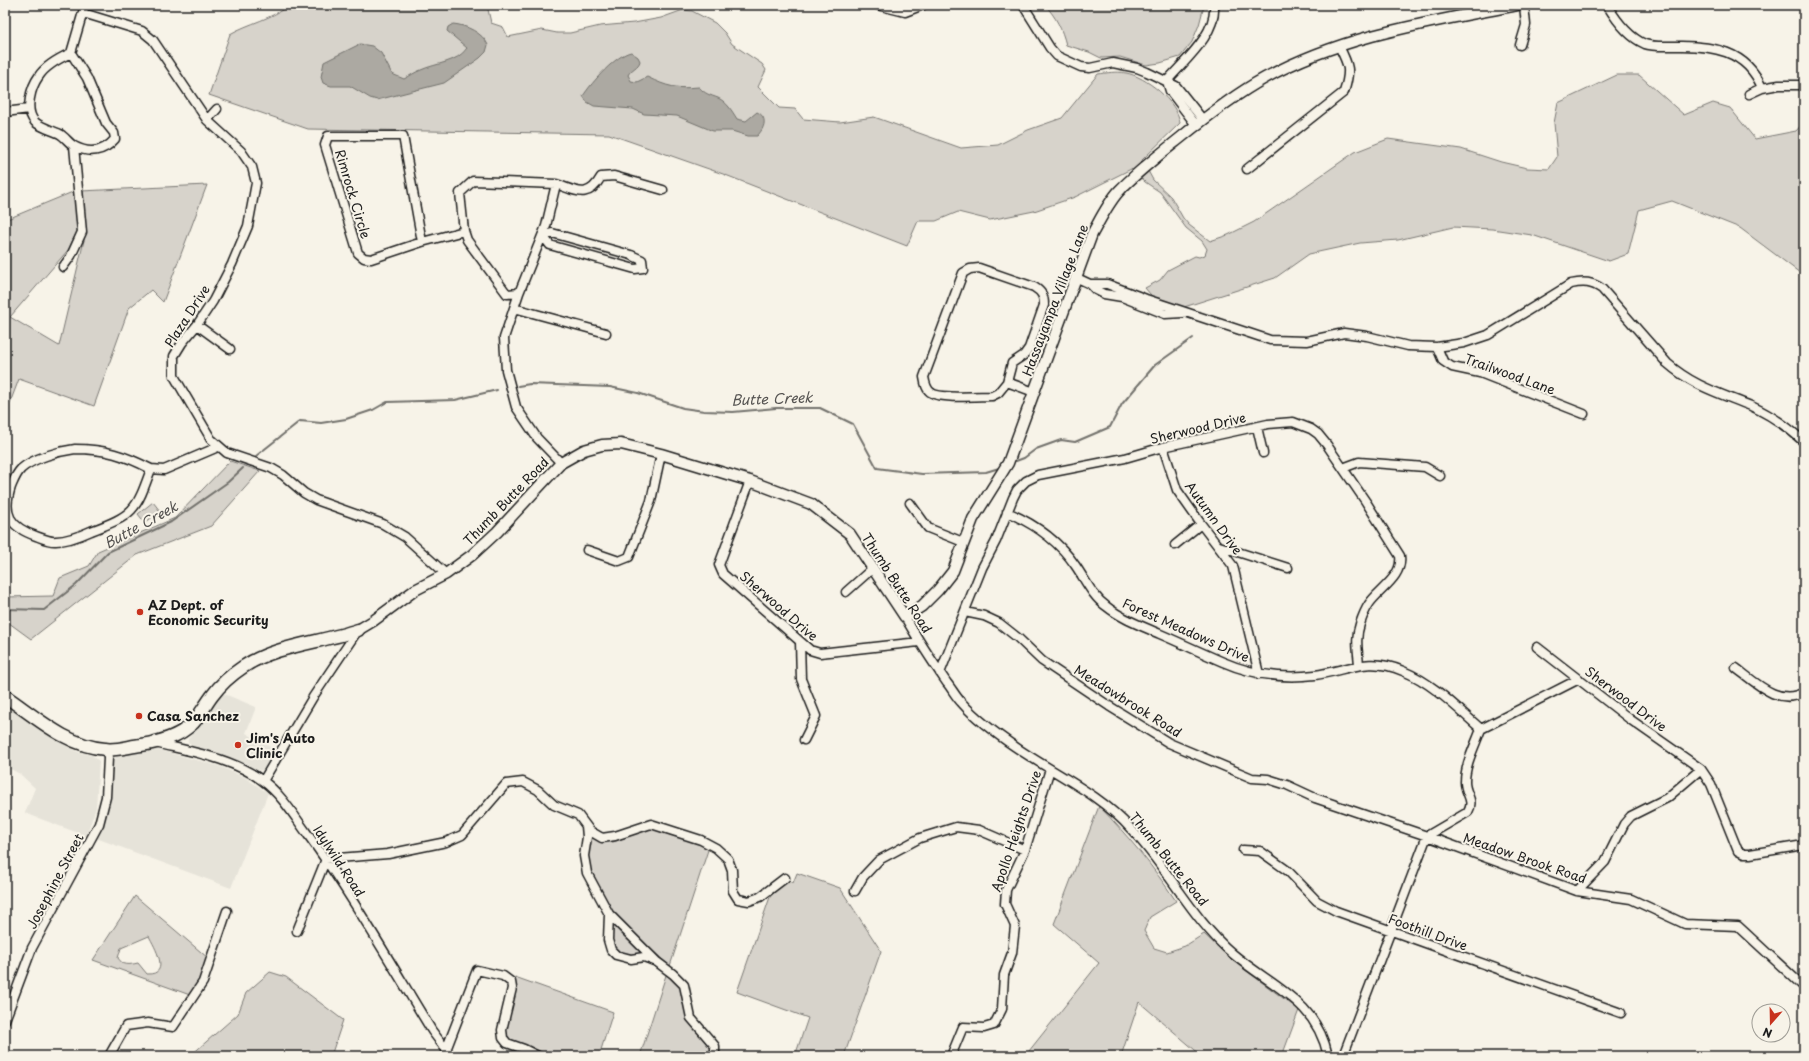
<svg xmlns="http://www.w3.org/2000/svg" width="1809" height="1061" font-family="'Playpen Sans',sans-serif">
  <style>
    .built { fill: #e6e3d9 }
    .green { fill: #d7d3cb; stroke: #7a7874; fill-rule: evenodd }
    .water { fill: #aca9a2; stroke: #72716c }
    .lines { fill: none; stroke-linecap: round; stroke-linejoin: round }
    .stream { stroke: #72716c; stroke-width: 2 }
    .minor-casing { stroke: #1c1c1c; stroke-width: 11 }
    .tertiary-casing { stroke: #1c1c1c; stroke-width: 13 }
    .secondary-casing { stroke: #1c1c1c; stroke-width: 15 }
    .minor { stroke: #f7f3e8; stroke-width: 8 }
    .tertiary { stroke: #f7f3e8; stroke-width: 10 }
    .secondary { stroke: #f7f3e8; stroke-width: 12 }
    .poi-dot { fill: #c8321e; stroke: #f7f3e8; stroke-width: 1.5 }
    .labels { text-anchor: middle; stroke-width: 4; stroke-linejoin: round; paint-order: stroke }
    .street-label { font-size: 13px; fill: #1c1c1c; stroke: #f7f3e8 }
    .poi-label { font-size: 13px; font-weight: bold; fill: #1c1c1c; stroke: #f7f3e8; text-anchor: start }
    .water-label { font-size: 14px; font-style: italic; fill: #565452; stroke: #f7f3e8 }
  </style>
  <rect width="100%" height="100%" fill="#f7f3e8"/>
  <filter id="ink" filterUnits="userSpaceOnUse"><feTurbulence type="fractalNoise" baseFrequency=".025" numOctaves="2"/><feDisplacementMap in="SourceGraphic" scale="8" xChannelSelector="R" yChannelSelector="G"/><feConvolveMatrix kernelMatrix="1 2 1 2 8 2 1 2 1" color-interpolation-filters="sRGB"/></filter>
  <g filter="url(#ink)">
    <!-- built -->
    <path class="built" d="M222,693L256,707L246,733L277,751L265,771L255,770L216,752L192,746L188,743V739L202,723Z
      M5,704L67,746L78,752L92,755L99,761L96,808L86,836L25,813L35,788L20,774L5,766Z
      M153,750L163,751L219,766L244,777L268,793L231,888L96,838L107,815L110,798L112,759L117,757Z"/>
    <!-- green -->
    <path class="green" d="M289,5H487L491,23L503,27L508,37L542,30L557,33H570L600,26L634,23L661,18L683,10L692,11L715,23L725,33L732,44L762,64L766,70L758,87L779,108L795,109L803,119L840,122L874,117L961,148L998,145L1028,130L1062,118L1098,74C1107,73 1116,71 1126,73C1145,76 1178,102 1180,123L1142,160L1153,180L1171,197L1183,218L1189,225L1210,241L1228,235L1254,222L1355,152L1388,139L1461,149L1501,162L1527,168L1549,169L1557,157L1554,123L1558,103L1617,75H1639L1684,115L1713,103L1730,108L1755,139L1796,131L1804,122V276L1740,228L1672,201L1639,210L1628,254L1609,261L1532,235L1492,229L1453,227L1398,240L1360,243L1309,254L1275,278L1181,308L1156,301L1145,288L1160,280L1168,270L1195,256L1199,257L1205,255L1207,249L1202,241L1186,228L1160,192L1145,182L1131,169L1075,197L1034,211L990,220L958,212L936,221H918L907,246L723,174L609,134L308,129L209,95L230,34C249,23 272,19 289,5Z
      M1045,5H1203L1204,6L1199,25L1192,42L1180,57L1160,63L1146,65L1120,57L1101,58L1089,52L1066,45C1062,29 1056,17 1045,5Z
      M207,185L163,302L151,290L129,308L94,406L19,379L5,416V220L75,191L78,229L68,250L10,317L59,346L86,232L81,191Z
      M230,461L260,471L211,526L137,555L31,639L5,620V597L53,596L60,578L89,566L98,551L175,518Z
      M153,502L160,511L145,523L138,514Z
      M1099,806C1129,837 1152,865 1176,901L1150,917L1144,931L1154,948L1167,952L1185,946L1204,934L1232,960L1299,1010L1282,1056H1202L1139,1002L1121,1056H1025L1099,963L1054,924Z
      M651,827L709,847L670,966L614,917L590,874L587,860L590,835L605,841L613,842Z
      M797,873L840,888L881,951L844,1056H795L808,1018L737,992L770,897L787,880L793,883Z
      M135,896L208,958L199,982L190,995L93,960ZM149,936C154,946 172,975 147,974L138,963C129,965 123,966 118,958L121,948Z
      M613,925L644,953C627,957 622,957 611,943Z
      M270,972L286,977L343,1020L331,1056H190L238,1014L246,993Z
      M667,972L681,987L686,1013L689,1021L711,1046L710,1056H640Z
      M515,977L613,1012L599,1056L542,1055L506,1038L505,1031L516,987Z"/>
    <!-- water -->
    <path class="water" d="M453,24C466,25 483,33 488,45L486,52L480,58L444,83L377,100L370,98L350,86H331L323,83L321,77L324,62L360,44L372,46L381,53L392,74L404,79C410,76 415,72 421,70C436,63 457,63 467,48L447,31L448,27Z
      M631,52L638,57L640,61C639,67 631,69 628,75L631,81L637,82L647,77C668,87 676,89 699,87C705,94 710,95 718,98C727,102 732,111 737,119L746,121L757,112C768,117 765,128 757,136H748L732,131H713L677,116L644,114L633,109L594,106L587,102L583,96C592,82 616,55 631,52Z"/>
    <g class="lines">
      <!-- stream -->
      <path class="stream" d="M518,386L530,384L610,387L638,393L683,408L704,411L733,412L776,408H820L853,424L877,468L922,474L986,472L999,468
        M256,456L300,421L321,423L346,419L373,410L387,402L455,400L497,390
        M1016,461L1024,458L1036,449L1061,440L1075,442L1110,427L1122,404L1155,365L1193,338
        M5,609L44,610L76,585L108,552L171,522L228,482L243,468"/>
      <!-- minor casing -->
      <g class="minor-casing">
        <path id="minor" d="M877,5L905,12L923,5
          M1023,5L1050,48L1057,56L1081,67L1090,68L1113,63L1137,68L1147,72L1176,86L1203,120
          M1607,5C1616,20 1628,37 1645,44C1653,47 1666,46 1675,46C1711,45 1747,50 1762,88L1779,85H1804
          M83,13L142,31L153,40L207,120L241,151L252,167L256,183L248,226L232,264L213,301L197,325L182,343L174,356V376L211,439L227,453L271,468L283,475L304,493L316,500L383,524L405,537L446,574
          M1520,45L1526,25L1524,5
          M71,53L87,78L106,123L114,133L115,139C104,152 89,154 74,146C69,143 65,137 60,134C52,130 42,128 35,122C24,110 31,87 39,76C46,65 60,58 71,53Z
          M71,53L85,5
          M1167,81C1185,60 1217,34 1214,5
          M1167,81L1170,91L1196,125
          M1749,94L1762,88
          M5,112L29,109
          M207,120L217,109
          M1247,169L1344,92C1351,70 1349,66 1339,46
          M556,184C577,191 588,200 601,177L614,176L663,190
          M552,233L631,255L642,260L643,268L635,269L550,245L543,236Z
          M422,242L403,136H328L325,145L358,253L364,258L371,259L422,242L464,231
          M63,267L71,256L82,232L74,146
          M1075,277L1090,284H1107L1146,299L1270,340L1307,341L1344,333L1367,336L1408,346L1437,347L1464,343L1488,335L1571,284C1584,281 1592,282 1602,289L1667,363C1693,386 1719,393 1751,406C1769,414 1789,428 1804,442
          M1090,284L1096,290L1104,294L1122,297L1165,314L1183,313
          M519,293L546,226L556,184L473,181L460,193L464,231L467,240L507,294L519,293L504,338L506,370L516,407L537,438L561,463
          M514,308L606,333
          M197,325L230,349
          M1437,347L1443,361L1452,367L1480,373L1584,414
          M1007,382L998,393L992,396C979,396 941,399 932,393C926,390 925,383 924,377L963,273L970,269L979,268L1034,287C1042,292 1044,296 1044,305L1029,348L1024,355L1012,363L1007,382L1034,392
          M1257,427L1263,453
          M1163,447L1177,490L1201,524L1233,566L1259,674
          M75,449C105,449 124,455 151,469C136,511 134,515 91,531C80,536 68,541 56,541C49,542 42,538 36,536C10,527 2,514 11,487C14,480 16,474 21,469C33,458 60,451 75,449Z
          M1343,468L1359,462L1425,467L1440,476
          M151,469L164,470L218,447
          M750,481L719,565L723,574L810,650L820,653L919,642
          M910,503L928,528L963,542
          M1007,512C1035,524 1058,540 1075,565C1085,579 1092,596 1106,606C1122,619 1142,626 1160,634C1181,643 1202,653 1223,662C1253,675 1283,679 1315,675C1349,670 1368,656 1403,671C1433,683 1457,708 1481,729
          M1175,545L1201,524
          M1219,546L1288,568
          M587,550L619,561L629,557L651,501L661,454
          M846,592L873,568
          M965,612L984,616L999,623L1018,638L1042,661L1109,706L1169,743L1252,778L1268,779L1287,785L1315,798L1427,836L1577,891L1631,899L1685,924L1738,926L1804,987
          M905,617C918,640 932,661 947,683C952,689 956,697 962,703C977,720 998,735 1017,748C1055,774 1100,794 1131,829C1168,868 1192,919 1233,954C1272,987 1316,1000 1328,1056
          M800,642L801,679L816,716L804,740
          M1537,647L1631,720L1701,769
          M1736,668C1755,682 1779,707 1804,692
          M940,673L982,568L996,541L1013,498L1017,490L1026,481L1038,475L1125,458L1163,447L1268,424L1293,422L1311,429L1318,434L1327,445L1366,502L1400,556C1403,577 1379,589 1369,604C1365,610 1362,618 1360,624C1355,638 1358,651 1359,665
          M1481,729L1579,679
          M155,743C192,752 232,758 263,781C281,794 293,814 306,832C352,895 391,964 432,1031L451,1056
          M263,781L313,697L358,630
          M586,826L587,837L584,856L587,873L609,914L608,940L611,950L616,955L631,959L644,957L657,962L673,974L684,985L691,1018L715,1046V1056
          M1243,850L1260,851L1288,871L1317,901L1336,911L1621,1013
          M855,891L863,877L879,860L920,838L956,827L979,830L1025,850
          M1577,891L1605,862L1624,824L1631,816L1667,798L1701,769L1711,784L1738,851L1744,854H1750L1804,845
          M609,914L656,961
          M297,931L326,859L388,854L446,842L462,835L506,784L523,782L538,790L554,805L578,815L590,831L602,838L615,836L651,824L701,840L716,848L728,859L732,870L733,891L738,899L749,901L760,897L785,878
          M5,1020L32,948L99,824L106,797L108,758L107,750
          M446,1050L477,970L503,976L511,982L512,988L502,1030L503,1038L507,1043L524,1049L538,1056
          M109,1056L126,1026L148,1023L173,1027L203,982L227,911
          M951,1056L963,1027L984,1028L994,1025L1002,1009L1004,975L1012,953L1015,926L1005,904L1006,890L1025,850L1050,769
          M1343,1056L1427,836L1468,812C1475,800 1465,794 1465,782C1465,764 1475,746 1481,729"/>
      </g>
      <!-- tertiary casing -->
      <g class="tertiary-casing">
        <path id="tertiary" d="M358,630L373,621L415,590L446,574L472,555L497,532L561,463L584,450L602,445L621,444L661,454L750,481L811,504L850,534L905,617L922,606L938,590L953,571L973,519L1008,463L1092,234C1100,220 1108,203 1119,191C1137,172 1159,155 1179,139C1206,117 1234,95 1265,78C1343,35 1431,22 1517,5"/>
      </g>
      <!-- secondary casing -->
      <g class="secondary-casing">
        <path id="secondary" d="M5,696C36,717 67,746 105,749C116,751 130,746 141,745C160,742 179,737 193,723C200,715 206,704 212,696C220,685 231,675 243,667C276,645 320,643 358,630"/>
      </g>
      <!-- minor -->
      <use href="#minor" class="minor"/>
      <!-- tertiary -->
      <use href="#tertiary" class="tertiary"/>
      <!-- secondary -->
      <use href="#secondary" class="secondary"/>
    </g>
  </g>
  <!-- markers -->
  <g class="poi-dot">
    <circle cx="140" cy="612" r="4"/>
    <circle cx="139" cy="716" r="4"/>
    <circle cx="238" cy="745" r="4"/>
  </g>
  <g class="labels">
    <!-- street labels -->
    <g class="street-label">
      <text transform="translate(353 194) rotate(73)" y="5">Rimrock Circle</text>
      <text transform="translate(1055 300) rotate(-69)" y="5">Hassayampa Village Lane</text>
      <text transform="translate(187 316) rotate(-57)" y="5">Plaza Drive</text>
      <text transform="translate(1510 374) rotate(20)" y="5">Trailwood Lane</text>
      <text transform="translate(1198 428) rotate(-13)" y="5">Sherwood Drive</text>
      <text transform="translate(506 501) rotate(-46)" y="5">Thumb Butte Road</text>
      <text transform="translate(1214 518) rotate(54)" y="5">Autumn Drive</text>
      <text transform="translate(897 583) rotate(57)" y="5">Thumb Butte Road</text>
      <text transform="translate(779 606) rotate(41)" y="5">Sherwood Drive</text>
      <text transform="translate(1186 630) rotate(24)" y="5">Forest Meadows Drive</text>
      <text transform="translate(1626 699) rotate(37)" y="5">Sherwood Drive</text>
      <text transform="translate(1128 701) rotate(32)" y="5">Meadowbrook Road</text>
      <text transform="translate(1016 831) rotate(-71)" y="5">Apollo Heights Drive</text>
      <text transform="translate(1525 858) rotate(19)" y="5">Meadow Brook Road</text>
      <text transform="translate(1169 859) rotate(51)" y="5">Thumb Butte Road</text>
      <text transform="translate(339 861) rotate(57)" y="5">Idylwild Road</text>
      <text transform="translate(55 881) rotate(-62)" y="5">Josephine Street</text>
      <text transform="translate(1428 932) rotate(20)" y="5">Foothill Drive</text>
    </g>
    <!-- poi labels -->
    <g class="poi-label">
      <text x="148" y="610">AZ Dept. of<tspan x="148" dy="15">Economic Security</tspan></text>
      <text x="147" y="721">Casa Sanchez</text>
      <text x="246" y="743">Jim's Auto<tspan x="246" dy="15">Clinic</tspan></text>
    </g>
    <!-- water labels -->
    <g class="water-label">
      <text transform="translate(772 399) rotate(-2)" y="5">Butte Creek</text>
      <text transform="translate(141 525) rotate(-29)" y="5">Butte Creek</text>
    </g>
  </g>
  <!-- margin -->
  <rect width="1809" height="1061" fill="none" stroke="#f7f3e8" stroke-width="20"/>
  <rect x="10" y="10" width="1789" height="1041" fill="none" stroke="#1c1c1c" stroke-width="1.5" filter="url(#ink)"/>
  <!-- north arrow -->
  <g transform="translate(1771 1023) rotate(200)"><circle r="19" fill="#f7f3e8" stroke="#9f9d96"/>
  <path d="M0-3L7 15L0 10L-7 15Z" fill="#c8321e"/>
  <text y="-6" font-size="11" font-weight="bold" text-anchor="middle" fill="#1c1c1c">N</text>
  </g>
</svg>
